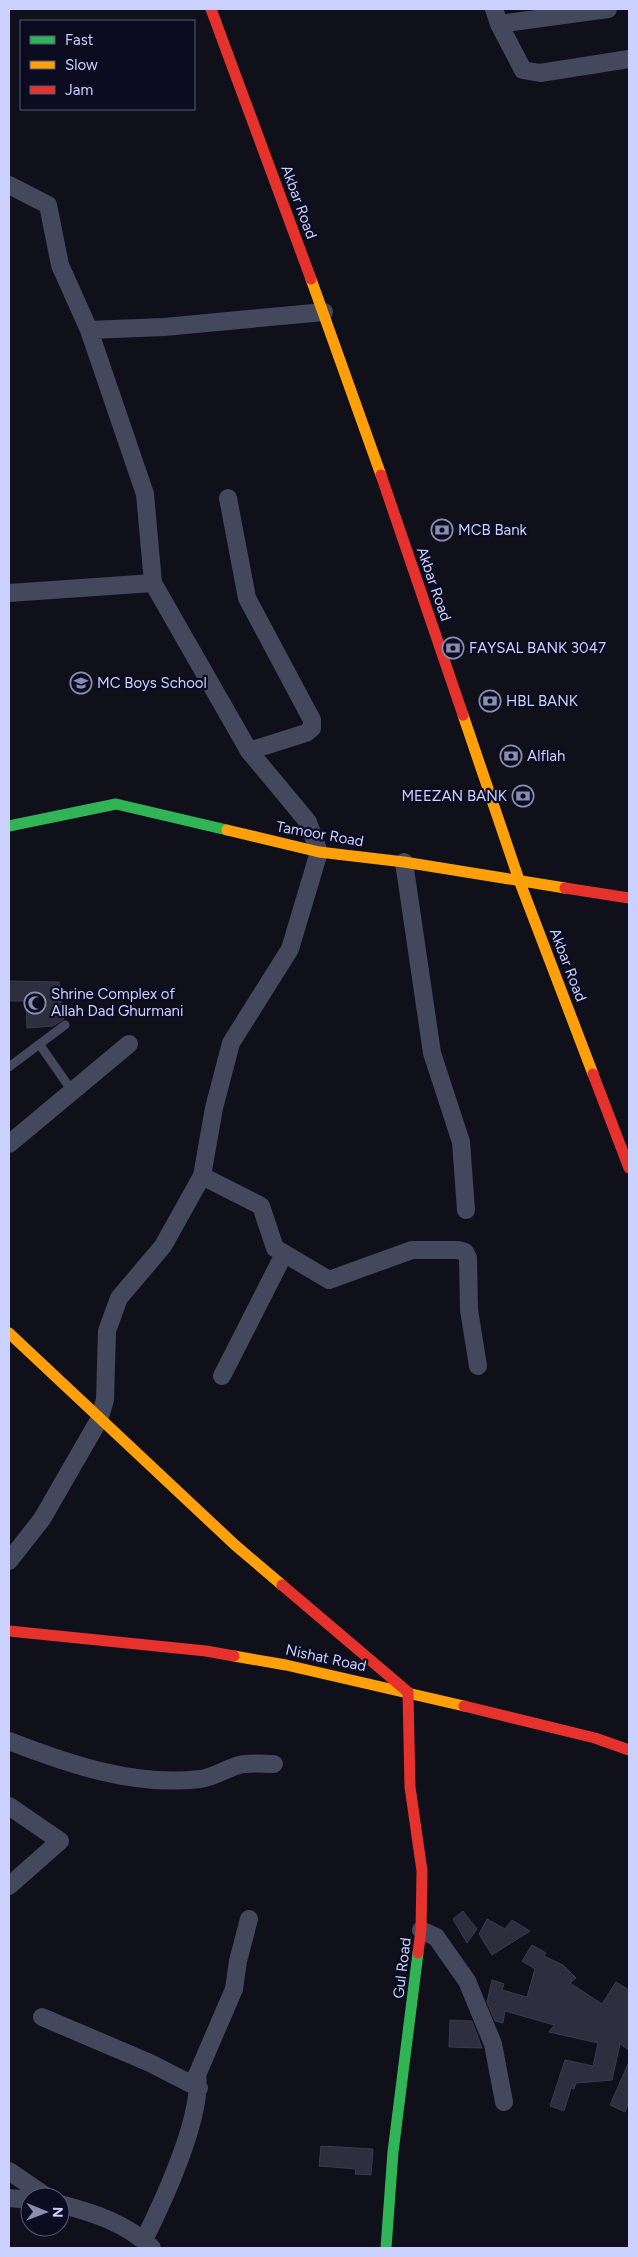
<svg xmlns="http://www.w3.org/2000/svg" width="638" height="2257" font-family="Figtree,sans-serif">
  <style>
    .building { fill: #2d2e3e; stroke: #393b50 }
    .lines { fill: none; stroke-linecap: round; stroke-linejoin: round }
    .lane { stroke: #43485d; stroke-width: 9 }
    .street { stroke: #43485d; stroke-width: 18 }
    .fast { stroke: #30b455; stroke-width: 11 }
    .slow { stroke: #ff9f0a; stroke-width: 11 }
    .jam { stroke: #e5322d; stroke-width: 11 }
    .labels { text-anchor: middle; stroke-width: 4.5; stroke-linejoin: round; paint-order: stroke }
    .street-label { font-size: 15px; fill: #cad1ff; stroke: #0b0c20 }
    .poi-label { font-size: 15px; fill: #cad1ff; stroke: #0b0c20; text-anchor: start }
  </style>
  <rect width="100%" height="100%" fill="#10101b"/>
  <!-- building -->
  <path class="building" d="M9,981L59,982L64,1019L53,1026L27,1028L26,1001H9Z
    M463,1911L477,1929L467,1943L453,1919Z
    M487,1919L505,1929L512,1920L530,1931L492,1955L479,1934Z
    M532,1945L546,1953L544,1956L563,1965L576,1978L570,1983L602,2004L616,1982L629,1990V2050L620,2044L612,2080L576,2083L574,2089L571,2088L564,2111L550,2106L565,2060L593,2066L598,2043L549,2032L554,2025L505,2011L503,2023L495,2021L487,2002L492,1980L504,1984L502,1990L527,1997L535,1969L522,1961Z
    M450,2020L472,2021L482,2048L449,2047Z
    M629,2062V2102L625,2112L610,2105Z
    M321,2146L373,2149L371,2175L355,2174L356,2169L319,2166Z"/>
  <g class="lines">
    <!-- lane -->
    <path class="lane" d="M40,1045L72,1091
      M9,1067L65,1025"/>
    <!-- street -->
    <path class="street" d="M494,9L499,24L523,70L540,73L629,59
      M499,24L608,9
      M9,185L48,205L60,265L89,330L145,494L153,583L249,751L308,822L319,852L290,949L231,1043L214,1108L202,1176L163,1246L119,1298L107,1331L105,1400L99,1420L42,1519L9,1561
      M89,330L164,327L324,312
      M228,498L247,598L312,720V728L306,733L249,751
      M9,593L153,583
      M404,862L432,1053L461,1142L466,1210
      M9,1144L129,1044
      M202,1176L261,1206L275,1248L329,1280L412,1250H458L465,1252L468,1258L469,1310L478,1366
      M222,1376L284,1254
      M9,1741C68,1764 135,1787 200,1779C212,1778 224,1770 236,1766C247,1762 262,1764 274,1764
      M9,1806L60,1841L9,1886
      M421,1930L436,1937L467,1981L493,2044L504,2102
      M42,2017L150,2063L199,2088
      M9,2171L47,2197
      M9,2198L30,2200
      M60,2204C94,2213 126,2223 152,2248
      M144,2240C163,2202 203,2116 197,2075L234,1989L238,1961L249,1919"/>
    <!-- fast -->
    <path class="fast" d="M9,826L116,804L227,830
      M386,2248L393,2152L418,1953"/>
    <!-- slow -->
    <path class="slow" d="M311,279L381,475
      M463,715L519,880L593,1074
      M227,830L319,852L404,862L565,888
      M9,1333L235,1545L282,1585
      M234,1656L286,1665L464,1706"/>
    <!-- jam -->
    <path class="jam" d="M211,9L311,279
      M381,475L463,715
      M565,888L629,898
      M593,1074L629,1168
      M282,1585L408,1692L410,1787L422,1871L421,1930L418,1953
      M9,1631L206,1651L234,1656
      M464,1706L595,1738L629,1750"/>
  </g>
  <!-- icons -->
  <defs>
    <g id="bank-ring" transform="scale(1.125)"><circle r="9.5" fill="#0b0c20" stroke="#898daf" stroke-width="1.5"/><path d="M-6-4H6V4H-6ZM0-2.3a2.3 2.3 0 1 0 0 4.6a2.3 2.3 0 1 0 0-4.6Z" fill="#898daf"/></g>
    <g id="school-ring" transform="scale(1.125)"><circle r="9.5" fill="#0b0c20" stroke="#898daf" stroke-width="1.5"/><path d="M0-5L7-2L0 1L-7-2ZM-4 1L0 2.5L4 1V4Q0 6-4 4Z" fill="#898daf"/></g>
    <g id="mosque-ring" transform="scale(1.125)"><circle r="9.5" fill="#0b0c20" stroke="#898daf" stroke-width="1.5"/><path d="M3.5-4.9A6 6 0 1 0 3.5 4.9A5 5 0 1 1 3.5-4.9Z" fill="#898daf"/></g>
  </defs>
  <g fill-rule="evenodd">
    <use href="#bank-ring" x="442" y="530"/>
    <use href="#bank-ring" x="453" y="648"/>
    <use href="#school-ring" x="81" y="683"/>
    <use href="#bank-ring" x="490" y="701"/>
    <use href="#bank-ring" x="511" y="756"/>
    <use href="#bank-ring" x="523" y="796"/>
    <use href="#mosque-ring" x="35" y="1003"/>
  </g>
  <g class="labels">
    <!-- street labels -->
    <g class="street-label">
      <text transform="translate(299 202) rotate(70)" y="5">Akbar Road</text>
      <text transform="translate(434 584) rotate(71)" y="5">Akbar Road</text>
      <text transform="translate(320 834) rotate(10)" y="5">Tamoor Road</text>
      <text transform="translate(568 965) rotate(69)" y="5">Akbar Road</text>
      <text transform="translate(326 1658) rotate(12)" y="5">Nishat Road</text>
      <text transform="translate(402 1968) rotate(-83)" y="5">Gul Road</text>
    </g>
    <!-- poi labels -->
    <g class="poi-label">
      <text x="458" y="535">MCB Bank</text>
      <text x="469" y="653">FAYSAL BANK 3047</text>
      <text x="97" y="688">MC Boys School</text>
      <text x="506" y="706">HBL BANK</text>
      <text x="527" y="761">Alflah</text>
      <text x="507" y="801" text-anchor="end">MEEZAN BANK</text>
      <text x="51" y="999">Shrine Complex of<tspan x="51" dy="17">Allah Dad Ghurmani</tspan></text>
    </g>
  </g>
  <!-- border -->
  <rect width="638" height="2257" fill="none" stroke="#cad1ff" stroke-width="20"/>
  <!-- legend -->
  <rect x="20" y="20" width="175" height="90" fill="#0b0c20" stroke="#575b79"/>
  <rect x="30" y="36" width="25" height="8" fill="#30b455" stroke="#575b79"/>
  <text x="65" y="45" font-size="15" fill="#cad1ff">Fast</text>
  <rect x="30" y="61" width="25" height="8" fill="#ff9f0a" stroke="#575b79"/>
  <text x="65" y="70" font-size="15" fill="#cad1ff">Slow</text>
  <rect x="30" y="86" width="25" height="8" fill="#e5322d" stroke="#575b79"/>
  <text x="65" y="95" font-size="15" fill="#cad1ff">Jam</text>
  <!-- north arrow -->
  <g transform="translate(45 2212) rotate(91)"><circle r="24" fill="#0b0c20" stroke="#575b79"/>
  <path d="M0-4L9 19L0 12L-9 19Z" fill="#898daf"/>
  <text y="-8" font-size="14" font-weight="bold" text-anchor="middle" fill="#cad1ff">N</text>
  </g>
</svg>
